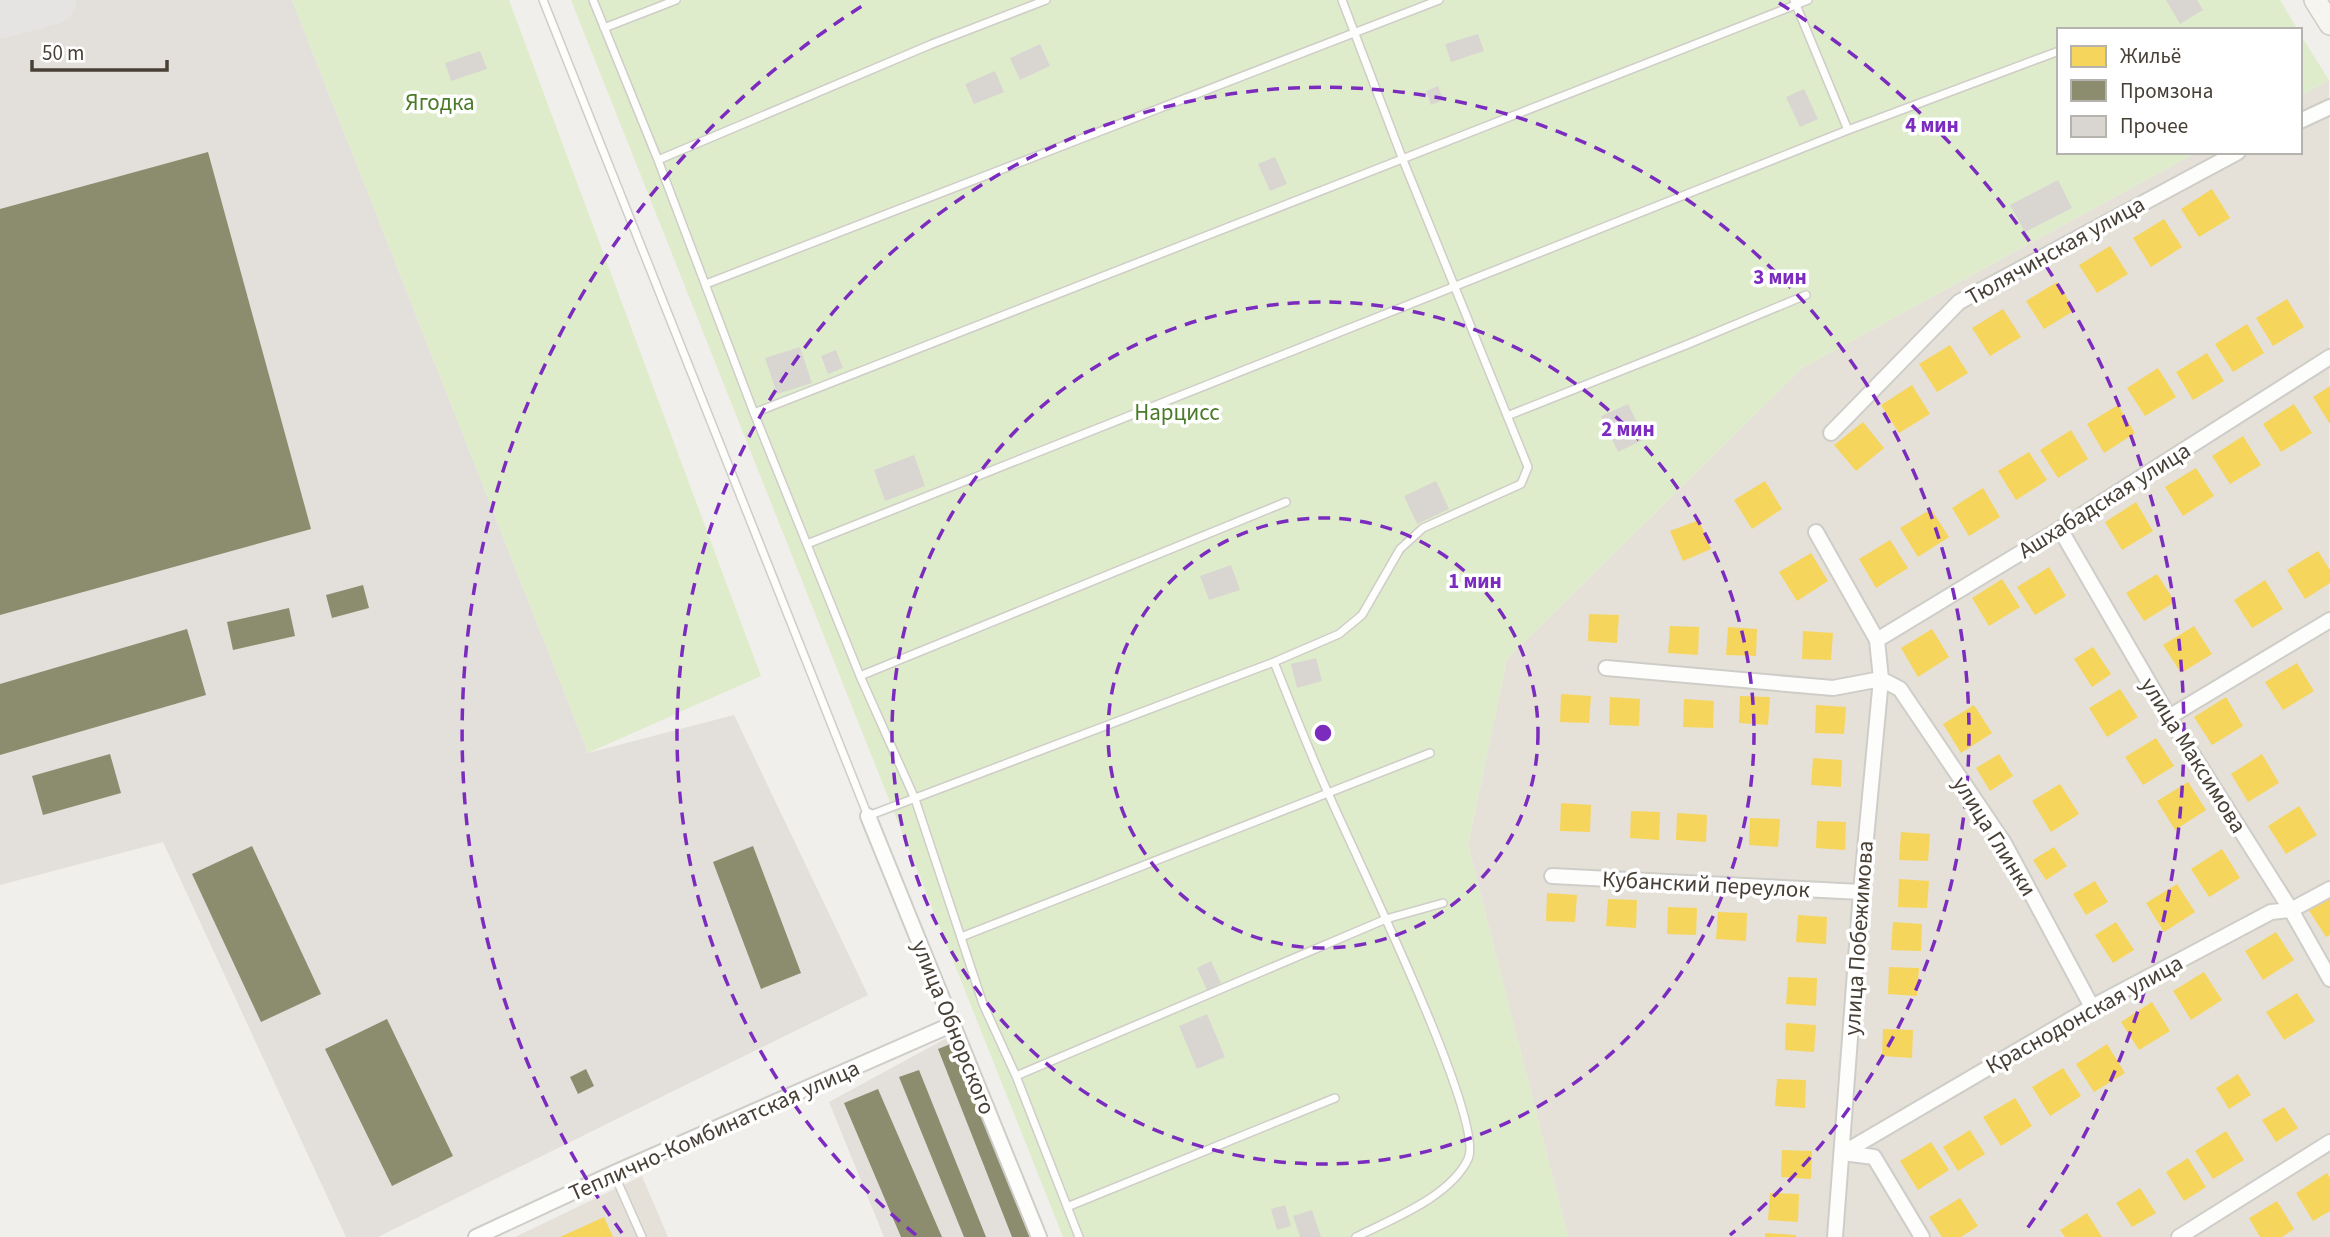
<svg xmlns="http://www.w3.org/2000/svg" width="2330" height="1237" font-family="'Source Sans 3',sans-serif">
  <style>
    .residential { fill: #e5e1d8 }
    .industrial { fill: #e3dfda }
    .green { fill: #dfeccb }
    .homes { fill: #f6d55c }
    .industry { fill: #8c8c6e }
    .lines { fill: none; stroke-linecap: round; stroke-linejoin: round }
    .taxiway { stroke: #e5e4e2; stroke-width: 49 }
    .building { fill: #d9d6d2 }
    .service-casing { stroke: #cfcdc8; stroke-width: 10 }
    .minor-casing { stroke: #cfcdc8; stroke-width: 18 }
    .secondary-casing { stroke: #d1ccc2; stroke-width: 24 }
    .service { stroke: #fdfdfc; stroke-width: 7 }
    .minor { stroke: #fdfdfc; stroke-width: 14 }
    .secondary { stroke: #f7f5ef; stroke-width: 21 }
    .ring { fill: none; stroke: #7b2cbf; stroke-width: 3.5; stroke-dasharray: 12 9 }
    .labels { text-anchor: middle; stroke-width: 7; stroke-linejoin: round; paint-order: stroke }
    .park-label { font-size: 23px; fill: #4a7b28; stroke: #fff }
    .street-label { font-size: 23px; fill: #484036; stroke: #fff }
    .centre { fill: #7b2cbf; stroke: #fff; stroke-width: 3.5 }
    .ring-label { font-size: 21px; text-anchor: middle; font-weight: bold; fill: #7b2cbf; stroke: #fff; stroke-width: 7; stroke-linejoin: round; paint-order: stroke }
  </style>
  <rect width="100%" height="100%" fill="#f1efeb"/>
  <!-- residential -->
  <path class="residential" d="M2329,80L2330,1237H1568L1468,845L1507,659L1802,368L2197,152H2300V96Z
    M642,1176L668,1237H515Z"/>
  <!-- industrial -->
  <path class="industrial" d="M0,0H292L588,753L734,715L868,995L378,1237H346L163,842L0,885Z
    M954,1034L1034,1237H884L829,1102Z"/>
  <!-- green -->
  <path class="green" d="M292,0H509L761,676L588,753Z
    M571,0H2280L2298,30H2059V152H2197L1802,368L1507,659L1468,845L1568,1237H1063Z
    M2300,34L2329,80L2300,96Z"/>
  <!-- homes -->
  <path class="homes" d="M2212,189L2230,218L2199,237L2181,209Z
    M2164,219L2182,247L2151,267L2133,238Z
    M2110,246L2128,274L2097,293L2079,265Z
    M2057,282L2075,310L2044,329L2026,301Z
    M2287,299L2304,327L2273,346L2256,318Z
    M2003,309L2021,337L1990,356L1972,328Z
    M2247,324L2264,353L2233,372L2215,344Z
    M1950,345L1968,373L1937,392L1919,364Z
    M2207,353L2224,381L2193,400L2176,372Z
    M2158,368L2176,397L2145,416L2127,388Z
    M1912,385L1930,414L1899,433L1881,405Z
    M2330,386V424L2313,397Z
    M2294,404L2312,433L2281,452L2263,424Z
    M2118,405L2135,433L2104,453L2087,424Z
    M1863,422L1884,448L1856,471L1834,445Z
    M2071,430L2088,459L2058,478L2040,450Z
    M2243,436L2261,465L2230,484L2212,456Z
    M2029,452L2047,480L2016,500L1998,471Z
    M2196,468L2214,496L2183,516L2165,487Z
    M1765,481L1782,509L1752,529L1734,500Z
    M1983,488L2000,517L1969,536L1952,508Z
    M2136,502L2153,531L2122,550L2105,522Z
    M1931,509L1949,537L1918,557L1900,528Z
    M1699,520L1711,549L1683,561L1670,531Z
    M1890,540L1908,568L1876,588L1859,559Z
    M2318,551L2330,570V583L2305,599L2287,570Z
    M1811,553L1828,581L1797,601L1779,572Z
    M2049,567L2066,596L2035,615L2017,587Z
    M2157,574L2175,602L2144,621L2126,593Z
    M2002,579L2020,607L1989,626L1972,598Z
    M2265,580L2283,609L2252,628L2234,600Z
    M1589,614L1619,615L1617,643L1588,641Z
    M1670,626L1699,627L1698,655L1668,653Z
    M2194,626L2212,654L2181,673L2163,645Z
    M1728,627L1757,629L1756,656L1726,655Z
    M1932,629L1949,657L1918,677L1901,648Z
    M1803,631L1833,633L1831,660L1802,659Z
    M2093,647L2111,674L2092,687L2074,659Z
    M2297,663L2314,691L2283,710L2265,682Z
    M2120,689L2138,717L2107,737L2089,708Z
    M1561,694L1591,696L1589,723L1560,722Z
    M1740,696L1770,697L1768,725L1739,723Z
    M1610,697L1640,699L1639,726L1609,725Z
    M2226,697L2243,726L2212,745L2194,717Z
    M1684,699L1714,701L1713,728L1683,727Z
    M1816,705L1846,707L1844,734L1815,733Z
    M1974,705L1992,733L1961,753L1943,724Z
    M2156,738L2174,766L2143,785L2125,757Z
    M1999,754L2013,776L1990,791L1976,768Z
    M2262,754L2279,783L2248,802L2231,774Z
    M1813,758L1842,760L1841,787L1811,785Z
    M2188,782L2206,810L2175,830L2157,801Z
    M2060,784L2079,814L2051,832L2032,801Z
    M1561,803L1591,805L1590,832L1560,831Z
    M2299,806L2317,835L2286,854L2268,826Z
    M1631,811L1660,812L1659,840L1630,838Z
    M1677,813L1707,815L1706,842L1676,840Z
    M1750,818L1780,819L1778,847L1749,845Z
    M1817,821L1846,822L1845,850L1816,848Z
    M1901,832L1930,834L1928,861L1899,860Z
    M2054,847L2067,866L2046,880L2033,860Z
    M2222,849L2240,878L2209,897L2191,869Z
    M1899,879L1929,881L1927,908L1898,907Z
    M2095,881L2108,902L2086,915L2073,894Z
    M2177,884L2195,912L2164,932L2146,903Z
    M1547,893L1577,895L1575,922L1546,921Z
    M2330,895V935L2326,937L2308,909Z
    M1608,899L1637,900L1636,928L1606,926Z
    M1668,907L1697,908L1696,935L1667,934Z
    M1718,912L1747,913L1746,941L1716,939Z
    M1798,915L1827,917L1826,944L1796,942Z
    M1893,922L1922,924L1921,951L1891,950Z
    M2116,922L2134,950L2113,963L2095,935Z
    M2276,932L2294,960L2263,980L2245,951Z
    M1889,967L1919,968L1917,996L1888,994Z
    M2204,972L2222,1000L2191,1020L2173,991Z
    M1788,977L1817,978L1816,1006L1786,1004Z
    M2297,993L2315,1021L2284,1040L2266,1012Z
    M2152,1002L2170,1031L2139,1050L2121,1022Z
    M1786,1023L1816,1025L1814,1052L1785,1050Z
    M1883,1029L1913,1030L1912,1058L1882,1056Z
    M2107,1044L2125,1073L2094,1092L2076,1064Z
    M2063,1068L2081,1096L2050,1116L2032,1087Z
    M2238,1074L2251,1095L2229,1109L2216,1088Z
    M1777,1079L1806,1080L1805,1108L1775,1106Z
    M2015,1098L2032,1126L2001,1146L1983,1117Z
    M2284,1107L2298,1128L2276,1142L2262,1120Z
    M1970,1130L1985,1154L1958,1171L1943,1147Z
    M2226,1131L2244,1160L2213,1179L2195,1151Z
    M1931,1142L1949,1170L1918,1190L1900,1161Z
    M1782,1150L1812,1151L1811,1179L1781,1177Z
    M2188,1158L2206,1187L2184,1201L2166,1172Z
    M2327,1173L2330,1178V1211L2313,1221L2296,1193Z
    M2140,1188L2156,1213L2132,1227L2116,1203Z
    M1770,1193L1799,1194L1798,1222L1768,1220Z
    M1960,1198L1978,1226L1961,1237H1942L1929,1217Z
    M2277,1201L2294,1229L2282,1237H2260L2249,1218Z
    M2087,1213L2102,1237H2065L2060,1230Z
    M604,1217L613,1237H560Z
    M1765,1233L1796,1235V1237H1765Z"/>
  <!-- industry -->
  <path class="industry" d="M208,152L311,529L0,615V209Z
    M363,585L369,608L332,618L326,595Z
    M289,608L295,636L233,650L227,622Z
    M187,629L206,695L0,755V684Z
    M110,754L121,793L43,815L32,776Z
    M252,846L321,994L261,1022L192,874Z
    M753,846L801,973L761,989L713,862Z
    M387,1019L453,1156L392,1186L325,1049Z
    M953,1043L1030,1237H1012L938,1049Z
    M586,1069L594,1086L578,1094L570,1077Z
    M919,1070L986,1237H964L899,1077Z
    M878,1089L942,1237H901L844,1103Z"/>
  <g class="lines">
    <!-- taxiway -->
    <path class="taxiway" d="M0,14L52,0"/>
  </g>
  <!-- building -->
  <path class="building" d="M2166,0H2197L2203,10L2180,24Z
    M1478,34L1484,51L1451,62L1445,44Z
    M1040,44L1050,66L1020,80L1010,58Z
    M480,51L487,69L451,81L445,63Z
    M995,71L1004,92L974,104L965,84Z
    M1438,86L1443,100L1431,105L1426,91Z
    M1804,89L1818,119L1800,127L1786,97Z
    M1275,157L1287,184L1270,191L1258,164Z
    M2058,180L2072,208L2025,232L2010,205Z
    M800,347L812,383L777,394L765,358Z
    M836,350L843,368L828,374L821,356Z
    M1628,404L1645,439L1618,452L1601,416Z
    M914,455L925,486L885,501L874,470Z
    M1436,481L1449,509L1417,524L1404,496Z
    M1231,565L1240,590L1209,600L1200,576Z
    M1316,658L1322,681L1297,688L1291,664Z
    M1211,961L1221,983L1207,990L1197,968Z
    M1207,1014L1225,1057L1197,1069L1179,1026Z
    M1285,1205L1291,1226L1277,1230L1271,1209Z
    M1312,1210L1321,1237H1300L1293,1216Z"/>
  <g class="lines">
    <!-- service casing -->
    <g class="service-casing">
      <path id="service" d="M543,0L868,816L1274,662L1339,634L1362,615L1400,549L1423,528L1521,484L1528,467L1403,160L1342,0
        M593,0L658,160L754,413L860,676L915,799L983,1004L1016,1076L1079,1237
        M1794,0L1848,130
        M604,28L676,0
        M658,160L932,44L1046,0
        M706,284L1439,0
        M754,413L1808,0
        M1507,416L1686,345L1806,295
        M807,544L1848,130L2059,51
        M1274,662C1292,707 1309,751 1329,795C1351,847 1487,1121 1468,1159C1450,1197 1392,1219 1356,1237
        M860,676L1286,502
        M961,937L1430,753
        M1016,1076L1386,919L1443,903
        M614,1174L642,1237
        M1067,1207L1335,1098"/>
    </g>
    <!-- minor casing -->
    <g class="minor-casing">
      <path id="minor" d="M2300,121L2330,107
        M1831,433L1959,302L2238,152
        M2060,529L2169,717L2291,910L2330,979
        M1816,532L1877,640L1881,679L1861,892L1835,1237
        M1877,640L2060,529L2330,357
        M1606,668L1833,688L1881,679L1900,689L2004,843L2092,1007
        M2169,717L2330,620
        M868,816L1039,1237
        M1552,876L1861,892
        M1843,1153L2092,1007L2271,912L2291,910L2330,889
        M1843,1153L1874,1157L1922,1237
        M476,1237L614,1173L953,1024
        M2179,1237L2330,1142"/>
    </g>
    <!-- secondary casing -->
    <g class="secondary-casing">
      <path id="secondary" d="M2315,0L2330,24"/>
    </g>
    <!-- service -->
    <use href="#service" class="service"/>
    <!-- minor -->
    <use href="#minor" class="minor"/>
    <!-- secondary -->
    <use href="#secondary" class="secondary"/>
  </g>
  <!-- distance rings -->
  <g class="ring">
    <circle cx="1323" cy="733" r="215"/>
    <circle cx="1323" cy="733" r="431"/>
    <path d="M916 1235A646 646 0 1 1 1730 1235"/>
    <path d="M622 1233A861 861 0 0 1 867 3M1779 3A861 861 0 0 1 2024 1233"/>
  </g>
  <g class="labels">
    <!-- park labels -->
    <g class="park-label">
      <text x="440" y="110">Ягодка</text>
      <text x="1177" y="420">Нарцисс</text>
    </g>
    <!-- street labels -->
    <g class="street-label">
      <text transform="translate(2055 250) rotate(-29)" y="8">Тюлячинская улица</text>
      <text transform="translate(2104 500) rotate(-32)" y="8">Ашхабадская улица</text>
      <text transform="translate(2194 755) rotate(58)" y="8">улица Максимова</text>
      <text transform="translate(1995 836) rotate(58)" y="8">улица Глинки</text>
      <text transform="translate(1706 884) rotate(3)" y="8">Кубанский переулок</text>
      <text transform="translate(1858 938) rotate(-86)" y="8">улица Побежимова</text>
      <text transform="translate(2084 1014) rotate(-29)" y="8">Краснодонская улица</text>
      <text transform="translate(954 1027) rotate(68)" y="8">улица Обнорского</text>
      <text transform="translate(714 1130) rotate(-24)" y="8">Теплично-Комбинатская улица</text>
    </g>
  </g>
  <circle cx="1323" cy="733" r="10" class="centre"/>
  <g class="ring-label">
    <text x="1932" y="132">4 мин</text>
    <text x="1780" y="284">3 мин</text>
    <text x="1628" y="436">2 мин</text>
    <text x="1475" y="588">1 мин</text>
  </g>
  <!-- legend -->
  <rect x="2057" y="28" width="245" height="126" fill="#ffffff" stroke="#b6b3af" stroke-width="2"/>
  <rect x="2071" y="46" width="35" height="21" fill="#f6d55c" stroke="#b6b3af" stroke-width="2"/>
  <text x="2120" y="63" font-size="21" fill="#484036">Жильё</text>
  <rect x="2071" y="80" width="35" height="21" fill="#8c8c6e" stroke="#b6b3af" stroke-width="2"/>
  <text x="2120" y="98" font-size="21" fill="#484036">Промзона</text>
  <rect x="2071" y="116" width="35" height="21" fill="#d9d6d2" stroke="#b6b3af" stroke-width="2"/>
  <text x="2120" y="133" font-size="21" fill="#484036">Прочее</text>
  <!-- scale -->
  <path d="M32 60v10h135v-10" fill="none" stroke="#484036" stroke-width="3.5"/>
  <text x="42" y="60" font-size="21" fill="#484036" stroke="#ffffff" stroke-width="5" paint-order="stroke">50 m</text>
</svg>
